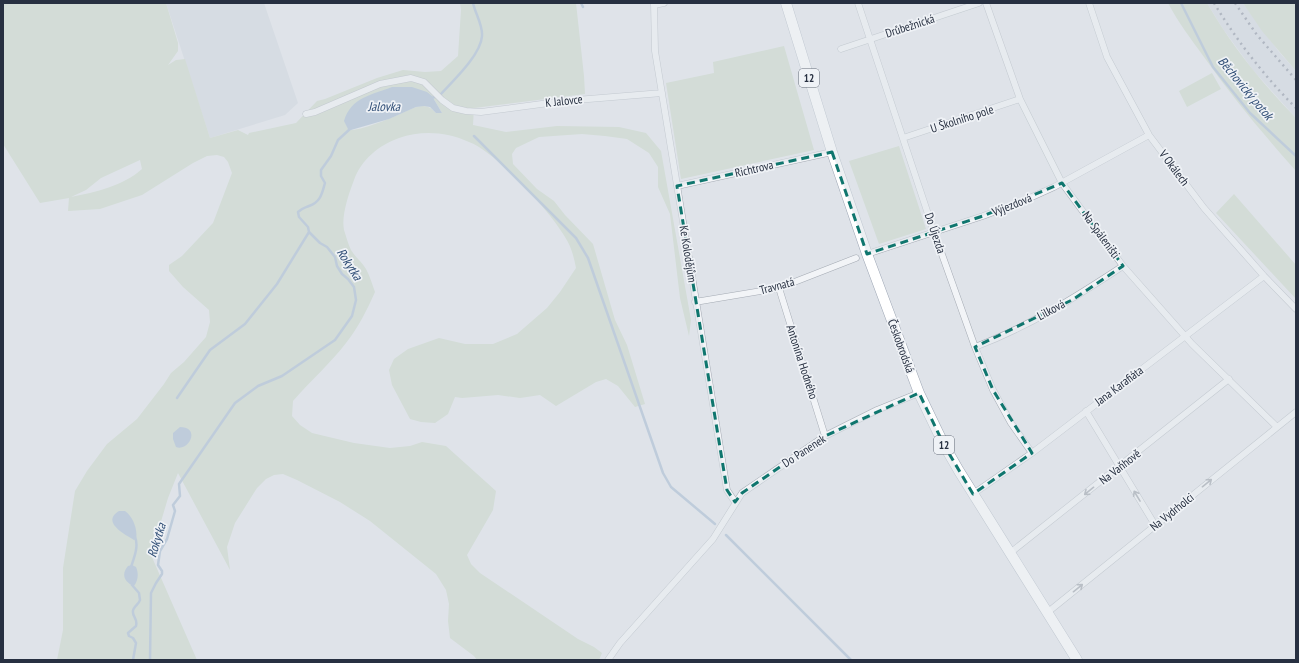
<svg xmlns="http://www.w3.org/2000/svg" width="1299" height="663" font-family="'PT Sans Narrow',sans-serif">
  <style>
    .built { fill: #cdd2db }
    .green { fill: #c5d3c0; fill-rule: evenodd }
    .water { fill: #99b0cb }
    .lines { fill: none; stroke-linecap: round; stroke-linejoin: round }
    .stream { stroke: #99b0cb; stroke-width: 2.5 }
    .street-casing { stroke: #a4aab3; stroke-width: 7 }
    .primary-casing { stroke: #9ea7b5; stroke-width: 11 }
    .street { stroke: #f2f4f7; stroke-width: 6 }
    .primary { stroke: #fff; stroke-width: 10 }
    .rail { stroke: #788293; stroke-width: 2.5; stroke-dasharray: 2 4; stroke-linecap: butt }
    .oneway { stroke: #8c929c }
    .marked { fill: none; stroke: #0f766e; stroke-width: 3; stroke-dasharray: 8 5; stroke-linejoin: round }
    .labels { text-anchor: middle; stroke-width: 3.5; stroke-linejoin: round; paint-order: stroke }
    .shield { fill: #eff2f6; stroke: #636a77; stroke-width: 1 }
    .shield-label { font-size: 11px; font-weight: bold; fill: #273041 }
    .street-label { font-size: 12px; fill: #273041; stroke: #eff2f6 }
    .water-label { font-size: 13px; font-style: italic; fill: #304e76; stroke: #eff2f6 }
  </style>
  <rect width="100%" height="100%" fill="#dfe3e9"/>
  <!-- built -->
  <path class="built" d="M166,3H264L298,103L285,115L210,138Z
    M1207,3H1243L1279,52L1296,71V118L1253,70L1223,29Z"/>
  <!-- green -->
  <path class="green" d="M3,3H166L178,43V51L168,65L176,60L185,59L210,138L238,130L248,135L249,133L296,123L317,101L325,99L377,78L403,70L425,72L441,71L458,56L461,10L460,3H576L584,76L585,94L474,108L473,125L506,132L557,126L619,127L646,133L661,151L691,320L689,336L680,298L670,214L658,187V167L649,153L627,139L605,136L582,134L539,137L516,148L512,154L513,164L537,189L554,201L565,215L593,244L615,320L627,345L645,404L635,407L618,386L606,379L596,382L556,406L540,395L520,398L498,395L462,398L455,397L448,414L435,423L421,422L410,419L392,385L389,370L394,359L408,349L439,338L465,344H493L517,334L547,308L560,292L576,268C574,257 571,246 565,237C550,211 496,152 469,142C447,132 422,130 399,138C379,145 361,160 354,180C349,193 341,216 344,230C346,236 348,244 351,250C355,257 362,262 366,269C370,276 372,284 375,292C367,310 358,328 346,343C330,364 310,381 293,401L292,416L300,425L312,433L354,443L390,448L410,446L422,442L446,446L496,491L493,510L467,555L471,564L480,573L578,639L594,647L602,653L599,660H477L474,656L450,638L448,621L449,604L446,590L436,574L370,521L340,502L297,480L283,474L274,475L266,479L257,488L235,523L227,547L230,570L178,473L168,498L151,555L197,660H57L63,630V568L75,491L87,471L107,444L137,419L164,384L171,373L184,362L206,337L210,322L209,310L183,287L169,271V265L182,256L213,223L232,173L228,162L224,157L217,155L207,156L193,163L142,195L100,209L68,211L69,198L40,203L3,144ZM432,96L442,113H436C432,109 429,106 423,106C415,106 407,111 400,114C389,119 360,131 349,130ZM140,160L142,169C123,186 96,192 71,197L86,190L101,178Z
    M1168,3H1207C1231,45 1262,83 1296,118V171C1263,134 1232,97 1204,57C1191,39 1178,22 1168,3Z
    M1243,3H1295L1296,5V71L1262,31Z
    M784,46L814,150L681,179L666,83L714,73L713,62Z
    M1212,73L1221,89L1187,107L1179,91Z
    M899,146L926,229L879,244L849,161Z
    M1234,194L1296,265V299L1216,213Z"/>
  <!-- water -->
  <path class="water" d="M392,87H412L427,92L432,96L442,113H436L430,107L424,106L416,107L389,119L351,130L348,129L344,121C351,97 372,95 392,87Z
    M180,427C201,427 189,452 176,447L173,439V433Z
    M119,511H125C133,517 138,529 136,539L134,540C124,534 101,522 119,511Z
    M132,565L136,567C139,574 138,580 134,586C124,582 121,574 128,566Z"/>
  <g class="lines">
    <!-- stream -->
    <path class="stream" d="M581,3L583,7
      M1181,3L1213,67L1250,113L1296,156
      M431,98L439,96C452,82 481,55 482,36C483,25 475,13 473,3
      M474,136L576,238L588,258L663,473L671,487L715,524
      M177,398L210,350L245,324L277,284L309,232
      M726,535L851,660
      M131,567C134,558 139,546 135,537
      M132,585L139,593L140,600C139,604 133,607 133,611C132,617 138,618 136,626L128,633L129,636L133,638L136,643L133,660
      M150,660L151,593L156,583L162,574V571L158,565L160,551L167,539L175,511L173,505L180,496L179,484L235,403L258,386L282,376L335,340L352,316L356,300L354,287L348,279L342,274L337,266L335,257L327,247L320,243L309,232L308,227L299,217L298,212C302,208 304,208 309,206C321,202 322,193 325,183L321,176V170L331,156L338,140L350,129"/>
    <!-- street casing -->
    <g class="street-casing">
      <path id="street" d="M654,3L655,51L727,490L735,502
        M858,3L934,232L975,347L993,390L1011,423L1032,453
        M986,3L1020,99L1062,183L1123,266L1192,344L1277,427
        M1089,3L1107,57L1149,135L1204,208L1264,276L1296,309
        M654,5L664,3
        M841,49L979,3
        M306,114L315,112L380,84L411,78L424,82L442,100L453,108L466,111L481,112L564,101L662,93
        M903,138L1020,99
        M677,186L832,152
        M867,254L983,216L1023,201L1054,187L1149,135
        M779,288L825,436
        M695,302L779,288L856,258
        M975,347C1028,327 1076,297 1123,266
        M1086,411L1155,525
        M973,494L1032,453L1264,276
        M1010,553L1229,379
        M1048,612L1296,412
        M608,660L620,643L713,539L742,493L825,436L877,410L919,393"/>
    </g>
    <!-- primary casing -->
    <g class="primary-casing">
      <path id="primary" d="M786,3L832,152L867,254L919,393L944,445L959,471L1077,660"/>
    </g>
    <!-- street -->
    <use href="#street" class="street"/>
    <!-- primary -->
    <use href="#primary" class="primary"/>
    <!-- rail -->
    <path class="rail" d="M1214,3C1237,41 1265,77 1296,108
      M1235,3L1257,35L1296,80"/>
  </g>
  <!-- one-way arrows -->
  <defs><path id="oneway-shaft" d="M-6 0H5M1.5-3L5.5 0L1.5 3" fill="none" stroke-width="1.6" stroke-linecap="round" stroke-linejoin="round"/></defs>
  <g class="oneway">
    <use href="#oneway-shaft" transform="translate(1207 483) rotate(-39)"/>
    <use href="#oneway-shaft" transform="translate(1089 491) rotate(141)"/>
    <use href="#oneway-shaft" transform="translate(1137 496) rotate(-121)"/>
    <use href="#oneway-shaft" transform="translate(1078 588) rotate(-39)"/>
  </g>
  <!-- marked area -->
  <path d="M0 0H1299V663H0ZM832,152L867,254L983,216L1062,183L1123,266L1072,300L975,347L993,390L1032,453L973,494L944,445L919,393L825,436L742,493L735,502L727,490L677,186Z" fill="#dfe3e9" fill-opacity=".55" fill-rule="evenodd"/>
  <path class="marked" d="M832,152L867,254L983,216L1062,183L1123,266L1072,300L975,347L993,390L1032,453L973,494L944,445L919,393L825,436L742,493L735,502L727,490L677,186Z"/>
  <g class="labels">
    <!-- shield labels -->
    <g class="shield">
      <rect x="799" y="69" width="20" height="18" rx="3"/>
      <rect x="934" y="436" width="20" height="18" rx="3"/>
    </g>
    <g class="shield-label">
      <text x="809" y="82">12</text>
      <text x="944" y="449">12</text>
    </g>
    <!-- street labels -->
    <g class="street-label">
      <text transform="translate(910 26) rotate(-18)" y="4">Drůbežnická</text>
      <text transform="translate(564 101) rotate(-6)" y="4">K Jalovce</text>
      <text transform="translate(962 119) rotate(-18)" y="4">U Školního pole</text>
      <text transform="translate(1174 168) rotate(53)" y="4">V Okálech</text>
      <text transform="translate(754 169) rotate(-13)" y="4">Richtrova</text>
      <text transform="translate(1012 205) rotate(-22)" y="4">Výjezdová</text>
      <text transform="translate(935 233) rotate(71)" y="4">Do Újezda</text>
      <text transform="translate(1101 235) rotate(54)" y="4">Na Spáleništi</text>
      <text transform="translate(688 254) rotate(81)" y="4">Ke Kolodějům</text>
      <text transform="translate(777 286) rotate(-15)" y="4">Travnatá</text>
      <text transform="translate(1051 310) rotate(-28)" y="4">Lilková</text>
      <text transform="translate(901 346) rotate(70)" y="4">Českobrodská</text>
      <text transform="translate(802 362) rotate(72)" y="4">Antonína Hodného</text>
      <text transform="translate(1119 386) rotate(-37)" y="4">Jana Karafiáta</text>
      <text transform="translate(804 451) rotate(-33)" y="4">Do Panenek</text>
      <text transform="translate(1120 467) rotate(-38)" y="4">Na Vaňhově</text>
      <text transform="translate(1172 512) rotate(-39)" y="4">Na Vydrholci</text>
    </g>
    <!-- water labels -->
    <g class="water-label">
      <text transform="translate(1246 88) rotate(50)" y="5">Běchovický potok</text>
      <text x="384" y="111">Jalovka</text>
      <text transform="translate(350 264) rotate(57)" y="5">Rokytka</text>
      <text transform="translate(156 540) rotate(-73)" y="5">Rokytka</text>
    </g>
  </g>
  <!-- border -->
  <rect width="1299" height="663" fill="none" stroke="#273041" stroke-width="8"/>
</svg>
